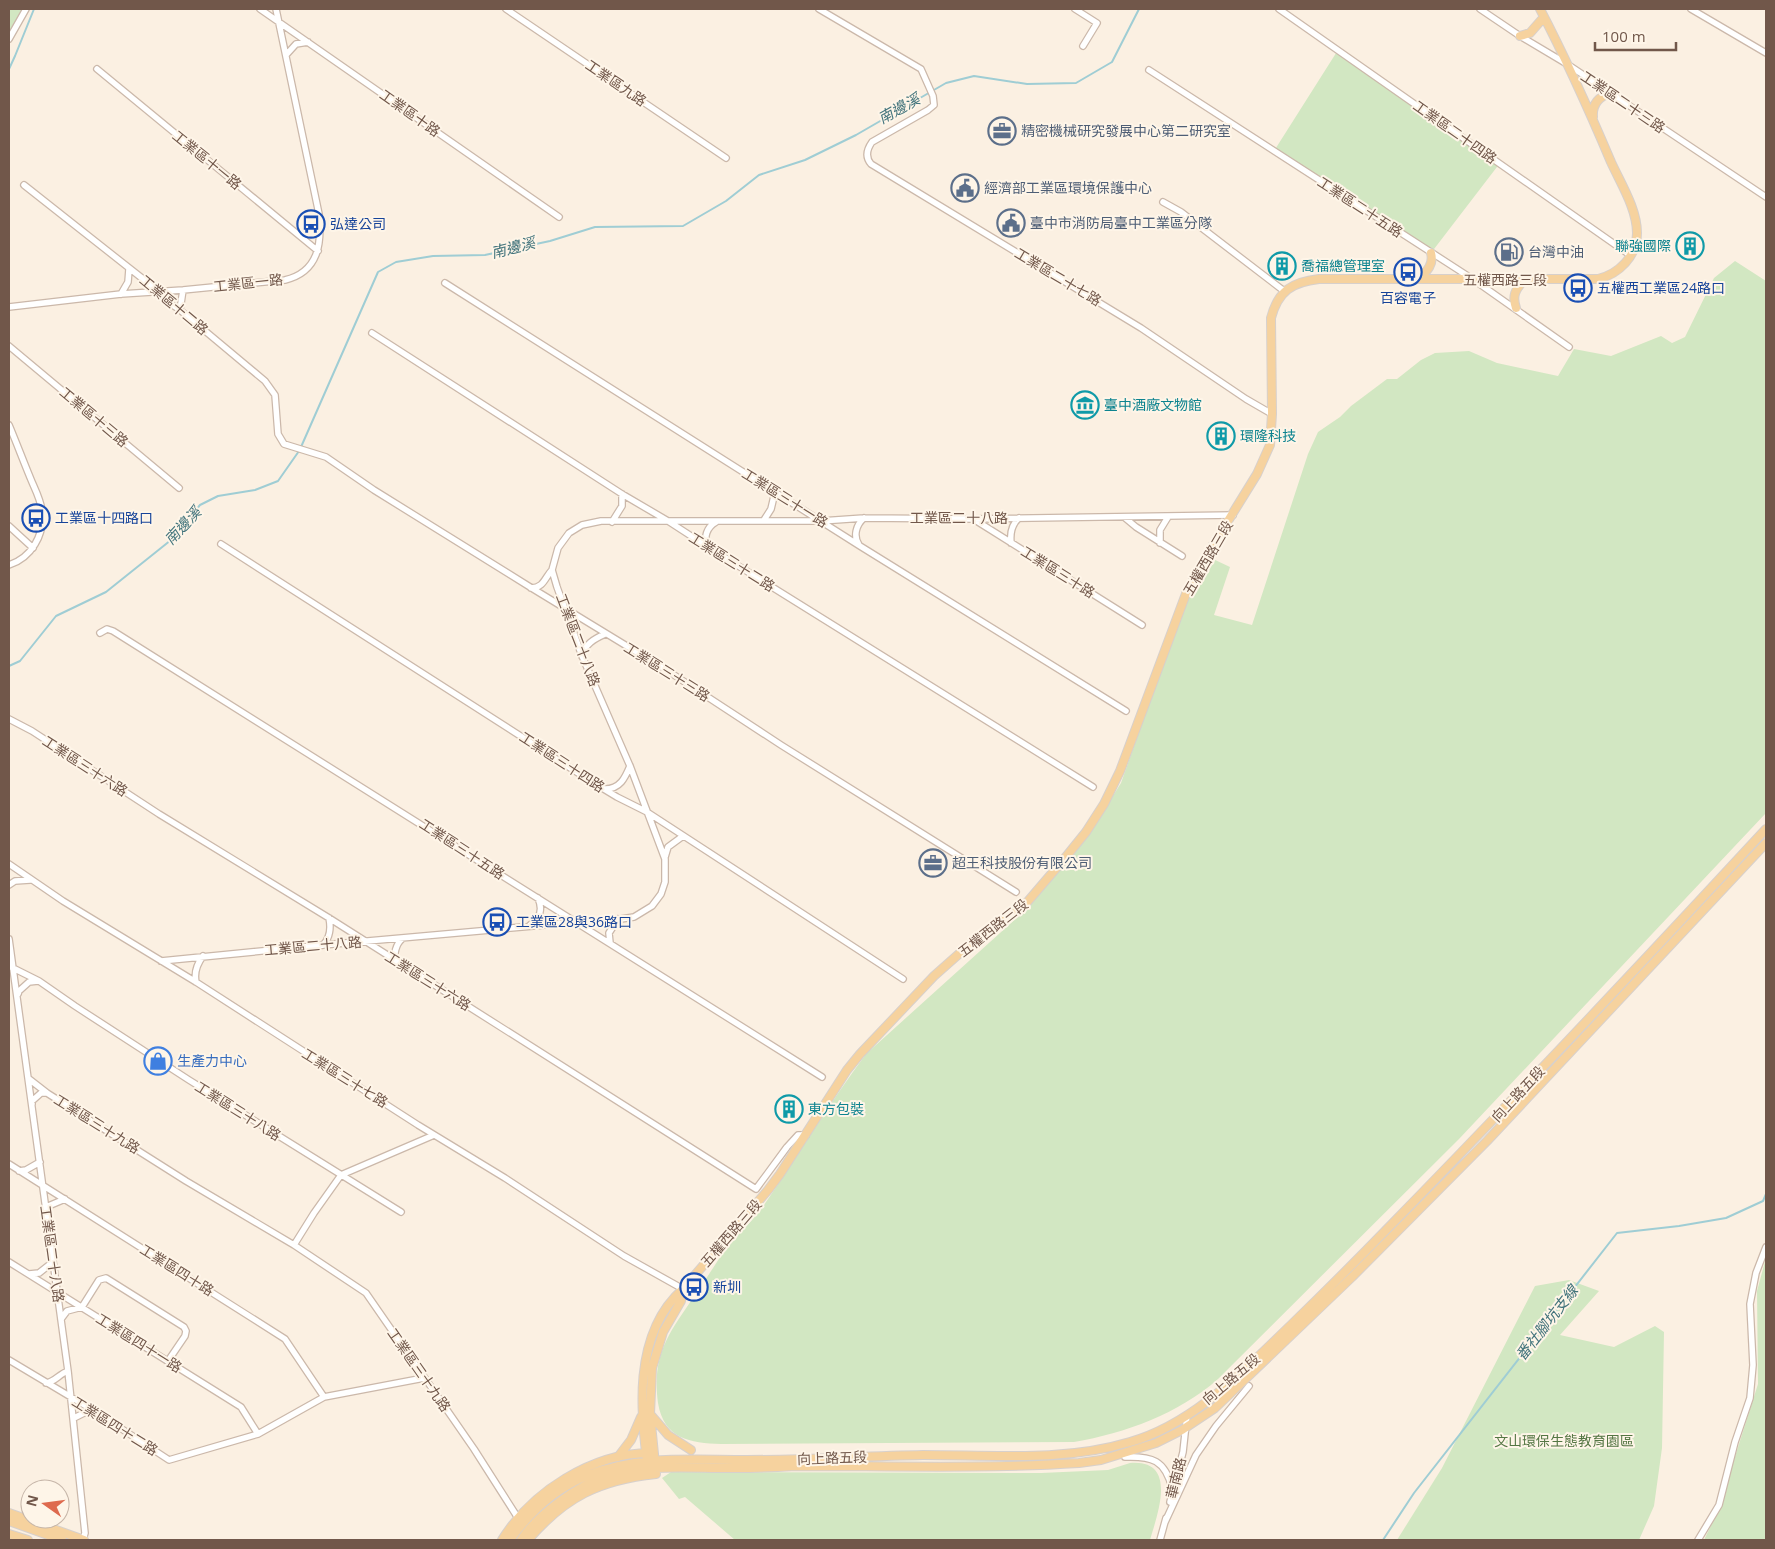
<svg xmlns="http://www.w3.org/2000/svg" width="1775" height="1549" font-family="'Open Sans','Noto Sans TC',sans-serif">
  <style>
    .green { fill: #d2e7c2 }
    .lines { fill: none; stroke-linecap: round; stroke-linejoin: round }
    .stream { stroke: #9fcdd4; stroke-width: 2 }
    .minor-casing { stroke: #cbb8aa; stroke-width: 8 }
    .major-casing { stroke: #d7d0cc; stroke-width: 10 }
    .minor { stroke: #fff; stroke-width: 5.5 }
    .major { stroke: #f6d29e; stroke-width: 8 }
    .labels { text-anchor: middle; stroke-width: 4; stroke-linejoin: round; paint-order: stroke }
    .street-label { font-size: 14px; fill: #71574a; stroke: #fef5e8 }
    .service-label { font-size: 14px; fill: #4e5e75; stroke: #fef5e8; text-anchor: start }
    .transit-label { font-size: 14px; fill: #164399; stroke: #fef5e8; text-anchor: start }
    .culture-label { font-size: 14px; fill: #0d838f; stroke: #fef5e8; text-anchor: start }
    .shop-label { font-size: 14px; fill: #366cbe; stroke: #fef5e8; text-anchor: start }
    .park-label { font-size: 14px; fill: #547643; stroke: #fef5e8 }
    .water-label { font-size: 15px; font-style: italic; fill: #43747c; stroke: #fef5e8 }
  </style>
  <rect width="100%" height="100%" fill="#fbf0e2"/>
  <!-- green -->
  <path class="green" d="M9,9H23L9,35Z
    M1338,50L1500,163L1431,253L1274,151Z
    M1735,261L1766,281V813L1459,1139L1218,1379C1178,1414 1126,1433 1074,1442L721,1444C690,1443 664,1439 658,1403C651,1351 672,1330 699,1289C709,1275 718,1259 729,1245C741,1231 756,1218 766,1202C800,1153 830,1102 866,1054L1021,914L1067,863L1106,807L1121,783L1189,591L1213,559L1230,567L1214,615L1252,625L1308,454L1318,432L1340,417L1351,406L1387,379H1397L1421,360L1435,353L1469,351L1497,363L1558,376L1574,349L1611,356L1661,336L1672,343L1685,337L1714,278Z
    M1766,1258V1540H1704L1722,1503L1733,1463L1758,1384L1757,1291Z
    M1569,1280L1599,1291L1560,1335L1614,1347L1655,1326L1664,1332L1662,1448L1654,1506L1639,1540H1397L1442,1468L1535,1286Z
    M1130,1463C1179,1459 1157,1515 1150,1540H735L685,1497L679,1499L662,1478L671,1472L1041,1473L1108,1470Z"/>
  <g class="lines">
    <!-- stream -->
    <path class="stream" d="M9,69L15,56L34,9
      M301,447L378,272L396,262L433,256L485,255L550,241L595,227L683,226L726,201L759,175L805,160L856,135L946,83L974,76L1027,84L1076,83L1112,62L1139,9
      M9,666L20,661L56,616L106,592L171,540L200,505L218,496L255,490L278,481L299,451
      M1383,1540L1414,1493L1617,1233L1679,1226L1726,1218L1763,1201L1766,1194"/>
    <!-- minor casing -->
    <g class="minor-casing">
      <path id="minor" d="M260,9L559,217
        M506,9L726,158
        M819,9L921,69L933,96L934,105L928,110L872,142C867,149 865,157 871,164L1141,328L1246,399L1272,414
        M1075,9L1097,23L1083,46
        M1279,9L1630,255
        M1480,9L1520,36L1567,64L1766,197
        M1691,9L1766,53
        M9,39L26,9
        M286,55L296,44L308,42
        M97,69L318,251
        M1149,70L1474,280L1569,347
        M24,185L157,290L162,298L180,310L265,381L275,395L278,434L284,444L326,457L374,490L530,587L671,673L781,745L1016,892
        M1163,202L1181,212L1284,291
        M445,283L860,546L1126,711
        M121,294L128,282L129,269
        M9,307L121,294L183,290L285,280C319,272 322,243 319,214L276,9
        M180,310L183,290
        M372,333L622,494L668,521L708,547L1093,787
        M9,346L179,488
        M9,425C17,444 24,463 32,482C36,491 41,501 42,511C45,535 31,558 9,565
        M1124,517L1136,527L1182,556
        M764,520L771,509L775,492
        M975,520L1142,625
        M612,522L622,506V494
        M9,526L33,548
        M1011,543C1010,534 1012,524 1019,518
        M1160,543V530L1168,517
        M221,544L589,780L617,797L647,812L903,979
        M859,545C853,536 856,525 864,518
        M708,547C703,537 707,527 716,522
        M531,588C544,588 545,577 552,570
        M100,633L107,629L113,631L822,1077
        M582,656C585,644 594,639 605,634
        M9,719L32,731L159,814L329,918L756,1189L787,1147L798,1135H806
        M605,789C620,789 625,778 630,766
        M665,857L668,847L683,836
        M9,864L63,901L196,982L418,1125L505,1178L624,1256L683,1289
        M9,885L15,881L30,880
        M530,925C540,919 543,909 538,898
        M9,939L68,1371L85,1533L83,1540
        M610,943L609,933L618,919
        M323,945C330,938 331,927 329,918
        M161,961L323,945L556,924L601,922L634,917L652,906L661,894L665,882V859L630,766L582,656L557,587L552,570L558,548L569,533L582,525L601,521H821L864,518L974,519L1233,515
        M396,962C393,955 396,944 402,939
        M11,967L39,981L75,1006L189,1080L401,1212
        M196,982C194,973 197,964 203,956
        M18,994L19,991L29,982L38,981
        M29,1079L47,1093L186,1181L294,1245L314,1213L341,1175
        M32,1104V1101L41,1093H47
        M9,1164L285,1339L324,1397
        M19,1171L26,1170L40,1162
        M341,1175L434,1135
        M46,1210V1207L65,1199
        M294,1245L366,1293L474,1449L518,1518
        M9,1262L241,1407L258,1434
        M29,1274L39,1273L53,1262
        M61,1319L67,1311L82,1307L99,1280L106,1278L184,1327L186,1331L185,1336L168,1361
        M9,1360L96,1412L169,1460L258,1434L324,1397L424,1378
        M46,1383C55,1382 59,1374 68,1371
        M74,1418L84,1413L95,1412
        M1125,1457C1152,1456 1165,1460 1172,1488
        M1170,1502L1183,1452L1187,1415
        M1165,1522L1196,1455L1216,1426L1249,1386
        M1160,1540L1166,1518
        M1698,1540L1719,1505L1735,1442L1750,1398L1753,1365L1750,1304L1756,1273L1766,1247"/>
    </g>
    <!-- major casing -->
    <g class="major-casing">
      <path id="major" d="M1520,36L1530,33L1544,17
        M1593,117C1592,105 1598,97 1610,93
        M1420,278C1427,271 1434,264 1431,253
        M1516,308C1512,296 1515,290 1524,280
        M650,1414L668,1435L691,1450
        M618,1457L631,1440L641,1417
        M649,1475C640,1414 632,1334 683,1289L768,1190L780,1174L847,1070L860,1054L934,976L969,945L1023,907L1065,858L1086,832L1104,804L1120,771L1187,591L1210,550L1257,474L1270,445L1272,414L1271,318C1278,291 1292,282 1319,279H1598C1619,274 1637,256 1637,233C1637,209 1621,184 1611,162C1589,110 1566,59 1540,9
        M9,1513L84,1540
        M9,1521L62,1540
        M9,1534L28,1540
        M502,1540C532,1492 592,1453 650,1453
        M510,1540C529,1513 555,1489 586,1476C636,1455 692,1460 746,1460C805,1460 864,1456 923,1455C992,1455 1064,1462 1130,1442C1194,1424 1244,1370 1291,1325C1324,1293 1357,1260 1389,1227C1517,1096 1642,963 1766,829
        M521,1540C538,1514 578,1485 607,1476C646,1463 698,1469 739,1468C758,1468 777,1467 796,1466C890,1466 984,1469 1079,1463L1101,1460L1156,1443L1182,1430L1215,1408L1352,1277L1487,1141L1766,843
        M528,1540C565,1497 599,1480 656,1474L650,1414L652,1368L663,1332L681,1301L683,1289"/>
    </g>
    <!-- minor -->
    <use href="#minor" class="minor"/>
    <!-- major -->
    <use href="#major" class="major"/>
  </g>
  <!-- icons -->
  <defs>
    <g id="office-ring" transform="scale(1.4375)"><circle r="9.5" fill="#fef5e8" stroke="#5c6f8a" stroke-width="1.5"/><path d="M-6-3h4V-5.5h4V-3h4V5H-6ZM-1-4.5V-3h2v-1.5ZM-6 0V1H6V0Z" fill="#5c6f8a"/></g>
    <g id="civic-ring" transform="scale(1.4375)"><circle r="9.5" fill="#fef5e8" stroke="#5c6f8a" stroke-width="1.5"/><path d="M-.6-6.5H3V-4.5H.6V-3L4-1V1h2V6H-6V1h2V-1L-.6-3ZM-1.2 2.5V6h2.4V2.5Z" fill="#5c6f8a"/></g>
    <g id="bus-ring" transform="scale(1.4375)"><circle r="9.5" fill="#fef5e8" stroke="#1a4fb4" stroke-width="1.5"/><path d="M-5-6H5V4H4V6H2V4H-2V6H-4V4H-5ZM-3.5-4V0h7V-4ZM-3.5 1.2v1.5H-2V1.2ZM2 1.2v1.5H3.5V1.2Z" fill="#1a4fb4"/></g>
    <g id="building-ring" transform="scale(1.4375)"><circle r="9.5" fill="#fef5e8" stroke="#0f9aa8" stroke-width="1.5"/><path d="M-4-6H4V6H1V3H-1V6H-4ZM-2.5-4.3h1.7v1.8h-1.7ZM.8-4.3h1.7v1.8H.8ZM-2.5-1h1.7V.8h-1.7ZM.8-1h1.7V.8H.8Z" fill="#0f9aa8"/></g>
    <g id="fuel-ring" transform="scale(1.4375)"><circle r="9.5" fill="#fef5e8" stroke="#5c6f8a" stroke-width="1.5"/><path d="M-5.5-6h7V0h2V4h1.3V-2.5L3-4.5l.8-.8L6-3V5H2.5V1h-1V6h-7ZM-4.2-4.7v3.2H.2V-4.7Z" fill="#5c6f8a"/></g>
    <g id="museum-ring" transform="scale(1.4375)"><circle r="9.5" fill="#fef5e8" stroke="#0f9aa8" stroke-width="1.5"/><path d="M0-6L6-3V-2H-6V-3ZM-5-1h2V3h-2ZM-1-1h2V3h-2ZM3-1h2V3H3ZM-6 4H6V6H-6Z" fill="#0f9aa8"/></g>
    <g id="shop-ring" transform="scale(1.4375)"><circle r="9.5" fill="#fef5e8" stroke="#3f7fe0" stroke-width="1.5"/><path d="M-5-2.5h2.3a2.7 3.5 0 0 1 5.4 0H5L5.5 6h-11ZM-1.5-2.5h3a1.5 2.3 0 0 0-3 0Z" fill="#3f7fe0"/></g>
  </defs>
  <g fill-rule="evenodd">
    <use href="#office-ring" x="1002" y="131"/>
    <use href="#civic-ring" x="965" y="188"/>
    <use href="#civic-ring" x="1011" y="223"/>
    <use href="#bus-ring" x="311" y="224"/>
    <use href="#building-ring" x="1690" y="246"/>
    <use href="#fuel-ring" x="1509" y="252"/>
    <use href="#building-ring" x="1282" y="266"/>
    <use href="#bus-ring" x="1408" y="272"/>
    <use href="#bus-ring" x="1578" y="288"/>
    <use href="#museum-ring" x="1085" y="405"/>
    <use href="#building-ring" x="1221" y="436"/>
    <use href="#bus-ring" x="36" y="518"/>
    <use href="#office-ring" x="933" y="863"/>
    <use href="#bus-ring" x="497" y="922"/>
    <use href="#shop-ring" x="158" y="1061"/>
    <use href="#building-ring" x="789" y="1109"/>
    <use href="#bus-ring" x="694" y="1287"/>
  </g>
  <g class="labels">
    <!-- street labels -->
    <g class="street-label">
      <text transform="translate(616 83) rotate(34)" y="5">工業區九路</text>
      <text transform="translate(1623 102) rotate(34)" y="5">工業區二十三路</text>
      <text transform="translate(410 113) rotate(35)" y="5">工業區十路</text>
      <text transform="translate(1455 132) rotate(35)" y="5">工業區二十四路</text>
      <text transform="translate(207 160) rotate(39)" y="5">工業區十一路</text>
      <text transform="translate(1360 207) rotate(33)" y="5">工業區二十五路</text>
      <text transform="translate(1058 277) rotate(31)" y="5">工業區二十七路</text>
      <text x="1505" y="285">五權西路三段</text>
      <text transform="translate(248 283) rotate(-6)" y="5">工業區一路</text>
      <text transform="translate(174 305) rotate(40)" y="5">工業區十二路</text>
      <text transform="translate(94 417) rotate(40)" y="5">工業區十三路</text>
      <text transform="translate(785 498) rotate(32)" y="5">工業區三十一路</text>
      <text x="959" y="523">工業區二十八路</text>
      <text transform="translate(1208 558) rotate(-60)" y="5">五權西路三段</text>
      <text transform="translate(732 562) rotate(32)" y="5">工業區三十二路</text>
      <text transform="translate(1058 572) rotate(32)" y="5">工業區三十路</text>
      <text transform="translate(578 640) rotate(69)" y="5">工業區二十八路</text>
      <text transform="translate(667 672) rotate(32)" y="5">工業區三十三路</text>
      <text transform="translate(562 762) rotate(33)" y="5">工業區三十四路</text>
      <text transform="translate(85 766) rotate(33)" y="5">工業區三十六路</text>
      <text transform="translate(462 849) rotate(33)" y="5">工業區三十五路</text>
      <text transform="translate(993 928) rotate(-38)" y="5">五權西路三段</text>
      <text transform="translate(313 946) rotate(-5)" y="5">工業區二十八路</text>
      <text transform="translate(428 981) rotate(32)" y="5">工業區三十六路</text>
      <text transform="translate(345 1078) rotate(32)" y="5">工業區三十七路</text>
      <text transform="translate(1518 1094) rotate(-47)" y="5">向上路五段</text>
      <text transform="translate(238 1111) rotate(32)" y="5">工業區三十八路</text>
      <text transform="translate(97 1124) rotate(32)" y="5">工業區三十九路</text>
      <text transform="translate(731 1233) rotate(-49)" y="5">五權西路三段</text>
      <text transform="translate(52 1254) rotate(82)" y="5">工業區二十八路</text>
      <text transform="translate(177 1270) rotate(32)" y="5">工業區四十路</text>
      <text transform="translate(139 1343) rotate(32)" y="5">工業區四十一路</text>
      <text transform="translate(419 1370) rotate(55)" y="5">工業區三十九路</text>
      <text transform="translate(1231 1379) rotate(-40)" y="5">向上路五段</text>
      <text transform="translate(115 1426) rotate(32)" y="5">工業區四十二路</text>
      <text transform="translate(832 1458) rotate(-2)" y="5">向上路五段</text>
      <text transform="translate(1176 1478) rotate(-76)" y="5">華南路</text>
    </g>
    <!-- service labels -->
    <g class="service-label">
      <text x="1021" y="136">精密機械研究發展中心第二研究室</text>
      <text x="984" y="193">經濟部工業區環境保護中心</text>
      <text x="1030" y="228">臺中市消防局臺中工業區分隊</text>
      <text x="1528" y="257">台灣中油</text>
      <text x="952" y="868">超王科技股份有限公司</text>
    </g>
    <!-- transit labels -->
    <g class="transit-label">
      <text x="330" y="229">弘達公司</text>
      <text x="1597" y="293">五權西工業區24路口</text>
      <text x="1408" y="303" text-anchor="middle">百容電子</text>
      <text x="55" y="523">工業區十四路口</text>
      <text x="516" y="927">工業區28與36路口</text>
      <text x="713" y="1292">新圳</text>
    </g>
    <!-- culture labels -->
    <g class="culture-label">
      <text x="1671" y="251" text-anchor="end">聯強國際</text>
      <text x="1301" y="271">喬福總管理室</text>
      <text x="1104" y="410">臺中酒廠文物館</text>
      <text x="1240" y="441">環隆科技</text>
      <text x="808" y="1114">東方包裝</text>
    </g>
    <!-- shop labels -->
    <g class="shop-label">
      <text x="177" y="1066">生產力中心</text>
    </g>
    <!-- park labels -->
    <g class="park-label">
      <text x="1564" y="1446">文山環保生態教育園區</text>
    </g>
    <!-- water labels -->
    <g class="water-label">
      <text transform="translate(899 109) rotate(-29)" y="5">南邊溪</text>
      <text transform="translate(513 248) rotate(-14)" y="5">南邊溪</text>
      <text transform="translate(183 526) rotate(-47)" y="5">南邊溪</text>
      <text transform="translate(1547 1323) rotate(-52)" y="5">番社腳坑支線</text>
    </g>
  </g>
  <!-- border -->
  <rect width="1775" height="1549" fill="none" stroke="#71574a" stroke-width="20"/>
  <!-- north arrow -->
  <g transform="translate(45 1504) rotate(284)"><circle r="24" fill="#fef5e8" stroke="#c6b6a9"/>
  <path d="M0-4L9 19L0 12L-9 19Z" fill="#de6a4e"/>
  <text y="-8" font-size="14" font-weight="bold" text-anchor="middle" fill="#71574a">N</text>
  </g>
  <!-- scale -->
  <path d="M1595 42v8h81v-8" fill="none" stroke="#71574a" stroke-width="2.5"/>
  <text x="1602" y="42" font-size="15" fill="#71574a" stroke="#fef5e8" stroke-width="4" paint-order="stroke">100 m</text>
</svg>
